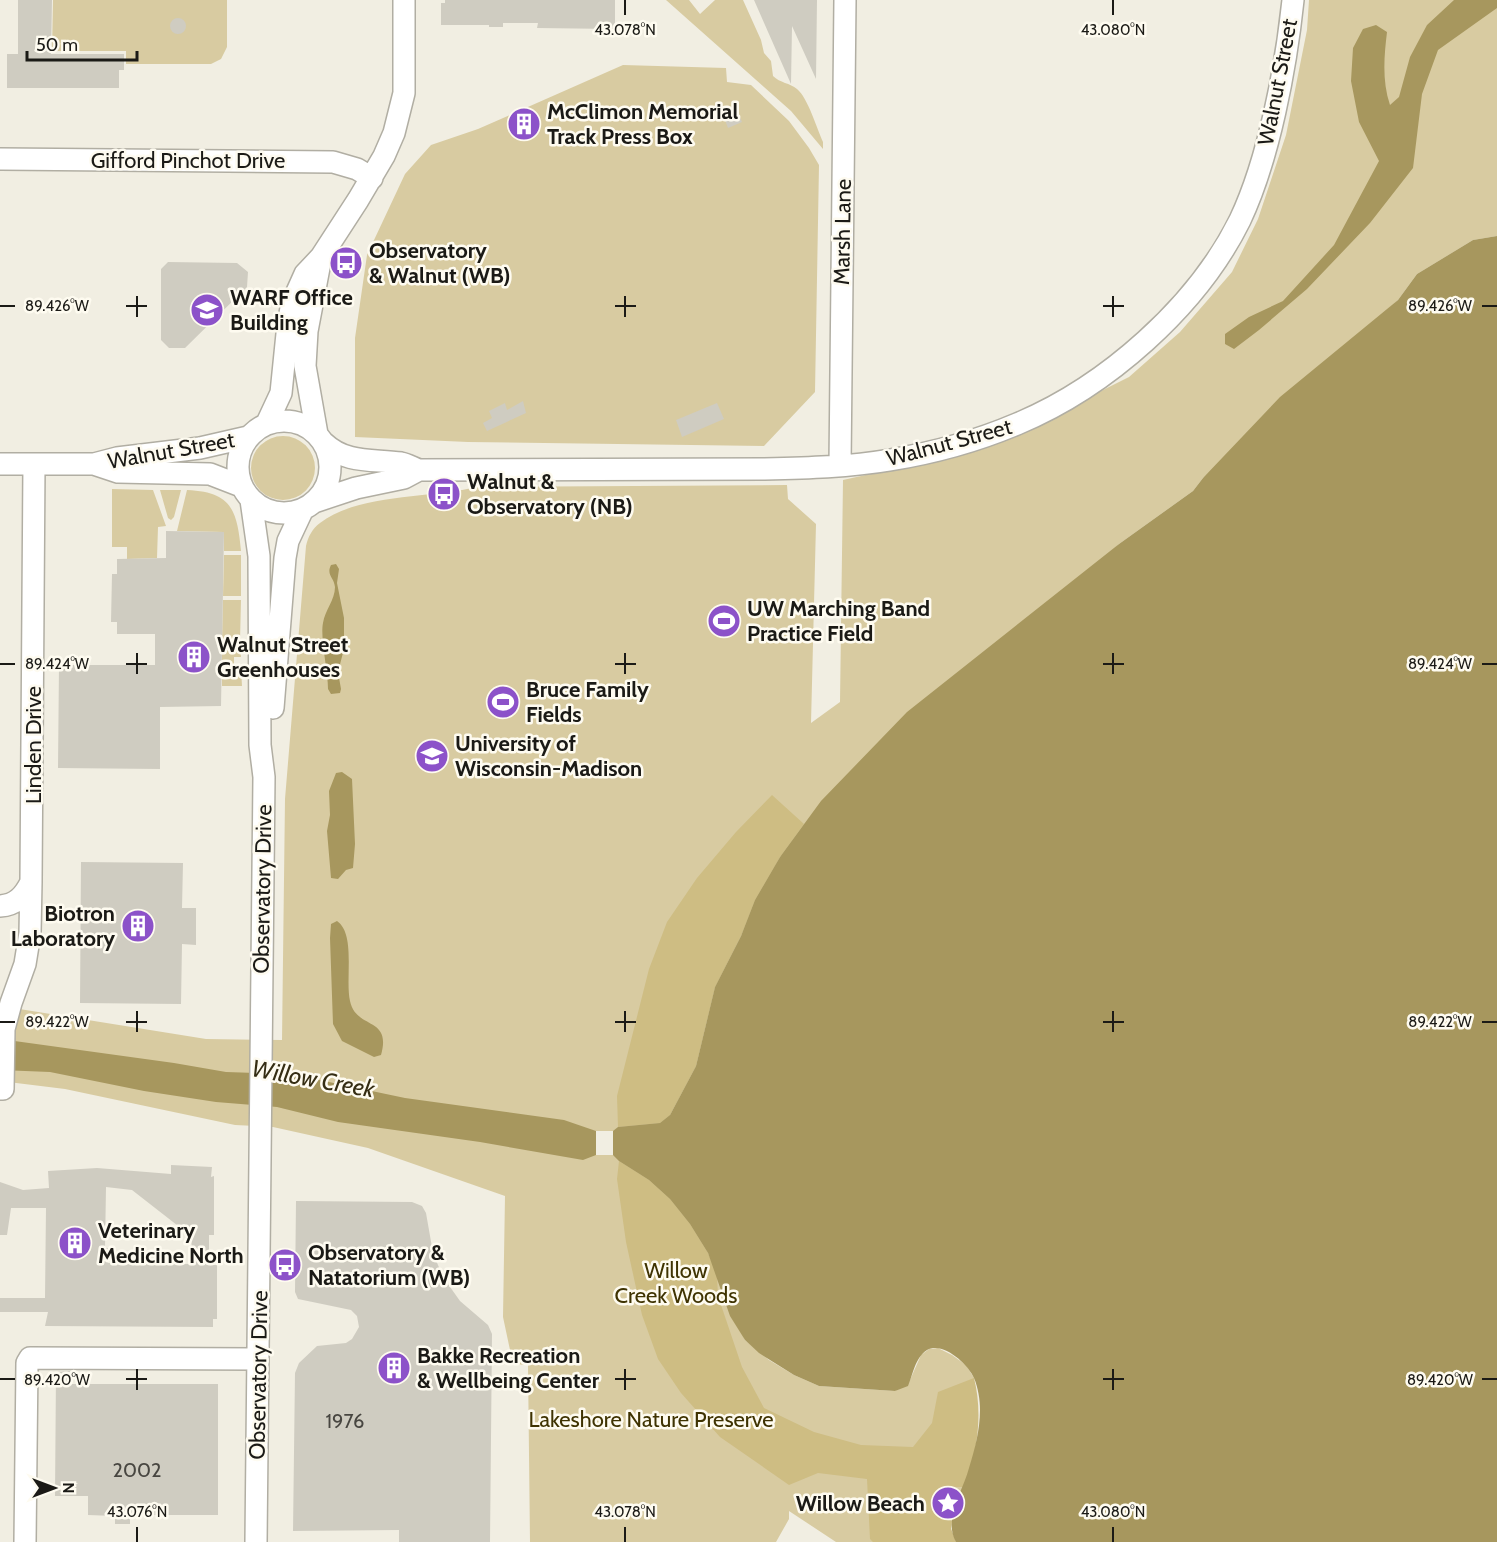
<svg xmlns="http://www.w3.org/2000/svg" width="1497" height="1542" font-family="Cabin,sans-serif">
  <style>
    .green { fill: #d8cba1 }
    .forest { fill: #cebd83 }
    .water { fill: #a7975e }
    .pier { fill: #f1eee2 }
    .building { fill: #cfccc1; fill-rule: evenodd }
    .lines { fill: none; stroke-linecap: round; stroke-linejoin: round }
    .minor-casing { stroke: #b1aea3; stroke-width: 24 }
    .minor { stroke: #fff; stroke-width: 21 }
    .ticks { fill: none; stroke: #1b1a16; stroke-width: 2 }
    .labels { text-anchor: middle; stroke-width: 5; stroke-linejoin: round; paint-order: stroke }
    .number-label { font-size: 20px; fill: #484641 }
    .street-label { font-size: 22px; fill: #1b1a16; stroke: #fefbf0 }
    .poi-label { font-size: 22px; font-weight: bold; fill: #1b1a16; stroke: #fefbf0; text-anchor: start }
    .park-label { font-size: 22px; fill: #3f3302; stroke: #fefbf0 }
    .water-label { font-size: 24px; font-style: italic; fill: #352d13; stroke: #fefbf0 }
    .ticks-label { font-size: 15px; text-anchor: middle; fill: #1b1a16; stroke: #fefbf0; stroke-width: 5; stroke-linejoin: round; paint-order: stroke }
  </style>
  <rect width="100%" height="100%" fill="#f1eee2"/>
  <!-- green -->
  <path class="green" d="M53,0H227V47L221,59L211,64H126V51H52Z
    M666,0H689L700,14L715,0H743L761,40L764,53L771,61L773,76C780,83 790,83 797,89C808,98 817,129 823,142V149L791,111Z
    M1309,0H1497V236L1473,240L1417,274L1398,300L1203,478L1193,491L1119,544L780,857L715,988L696,1066L670,1115L708,1253L745,1340L769,1360L794,1375L819,1386L895,1391L910,1380L921,1355L929,1349L938,1348L952,1355L966,1365L974,1378L965,1483L953,1510L951,1529L956,1542H836L789,1511V1519L776,1542H530L528,1365L513,1364L503,1317L505,1196L368,1148L273,1127L235,1125L65,1089L0,1081L7,1007L206,1039L282,1040L285,799L306,546C308,537 312,529 320,523C357,494 431,498 477,487L787,485L788,499L816,524L811,723L840,702L843,480L938,459L1087,398L1129,377L1180,332L1232,272L1258,219L1286,135L1307,30Z
    M623,65L726,68L727,82L751,85L789,121L809,148L819,165L815,392L764,446L468,442L355,437V338L367,255L405,174L431,145L478,129Z
    M251 468a32 32 0 1 1 64 0a32 32 0 1 1-64 0Z
    M112,489L153,490L166,526L158,527L157,558L127,559V547H112Z
    M160,490H181L174,517L171,520L168,518Z
    M187,490C232,492 237,510 241,551H224V532L177,531Z
    M224,555H241V596H223Z
    M223,600H241L240,641L222,640Z
    M222,645H240L241,657H234V669H241L242,686H222Z"/>
  <!-- forest -->
  <path class="forest" d="M772,795L804,824L780,857L755,900L741,936L715,987L696,1066L670,1115L660,1123L618,1127L617,1096L649,969L667,922L697,878L736,832Z
    M619,1161L649,1180L670,1199L690,1224L708,1253L717,1275L718,1296L742,1367L764,1408L814,1432L861,1445L913,1447L932,1423L938,1392L974,1378C983,1413 978,1454 963,1487H953C943,1497 937,1504 941,1519L952,1521L951,1529L956,1542H873L870,1539L867,1479L818,1473L789,1485L720,1437L681,1393L658,1359L642,1315L626,1242L617,1179Z"/>
  <!-- water -->
  <path class="water" d="M1454,0H1497V8L1438,50L1422,94L1413,168L1370,223L1307,289L1259,330L1234,349L1225,344V334L1249,317L1283,301L1334,245L1379,161L1359,122L1351,81L1353,48L1363,29L1376,25L1387,32C1384,57 1382,81 1390,105L1399,97L1410,57L1427,25Z
    M1497,236V1542H956C943,1519 963,1491 969,1468C975,1449 980,1429 980,1410C980,1400 978,1387 974,1378C968,1364 943,1341 927,1350C915,1358 913,1374 908,1386L895,1391L819,1386L794,1375L759,1353L745,1340L730,1316L708,1253L690,1224L670,1199L649,1180L619,1161L613,1155H596L583,1160L480,1142L338,1122L277,1107L216,1102L144,1091L50,1072L0,1070V1039L174,1063L226,1072L280,1074L305,1077L405,1098L564,1120L596,1131H613L618,1127L660,1123L670,1115L696,1066L715,987L741,936L755,900L780,857L821,801L907,712L1119,544L1193,491L1203,478L1280,397L1398,300L1417,274L1473,240Z
    M336,564L339,569L337,583L344,618V649L338,672L341,689L340,693L331,694L328,689C328,671 320,638 323,623C325,610 335,600 335,587C334,577 326,575 331,565Z
    M342,772L352,779L355,844L353,868L346,870L338,879L331,878L327,831L330,815L329,791L336,773Z
    M337,921C356,934 345,979 350,1001C356,1030 392,1016 381,1055L374,1057L342,1041L333,1024L330,938L331,924Z"/>
  <!-- pier -->
  <path class="pier" d="M596,1131H613V1155H596Z"/>
  <!-- building -->
  <path class="building" d="M18,0H52L51,54H124V70H119V88H7V54H18Z
    M445,0H615V29L537,28L538,23H503V27H489V25H441V3H445Z
    M754,0H817L816,79L792,26L791,84Z
    M170 26a8 8 0 1 1 16 0a8 8 0 1 1-16 0Z
    M735,107L742,122L728,128L722,112Z
    M168,262L237,263L248,272L247,287L185,348H169L161,340V269Z
    M523,401L526,413L487,431L483,423L492,418L489,411L505,403L507,410Z
    M717,403L724,419L682,437L676,420Z
    M166,531L224,532L221,706L160,707V769L58,768L59,665H155V634H117V622H111L112,574H117V559L166,558Z
    M81,862L183,863L182,908H196V945L182,944L181,1004L80,1003Z
    M171,1165L212,1167L211,1177L214,1176V1235H209V1265H217V1319H213V1327L45,1326L48,1312H0V1298H45L46,1208H11L7,1235H0V1182L23,1190L49,1188L48,1171L97,1168L171,1174ZM106,1187L132,1190L191,1236L193,1264L108,1263V1248H105Z
    M296,1201L412,1202L422,1206L426,1213L433,1253L443,1277L460,1301L488,1325L492,1334L490,1542H399V1530L293,1531L295,1373L299,1363L317,1346L346,1343L352,1339L359,1327L357,1316L351,1310L298,1299L295,1292Z
    M69,1371L72,1372V1384H218V1515H130V1524H115V1516L88,1515V1496H55L56,1372Z"/>
  <g class="lines">
    <!-- minor casing -->
    <g class="minor-casing">
      <path id="minor" d="M0,159L333,162L357,169L372,178
        M238 467a46 46 0 1 1 92 0a46 46 0 1 1-92 0Z
        M267,423L281,393L288,324L292,303L305,274L321,257L358,200L384,156L394,133L404,93V0
        M317,434L305,366L307,331L321,257
        M324,443C346,464 373,459 401,463C407,464 413,468 419,470L764,469C806,468 849,467 890,460C933,453 977,441 1017,424C1106,387 1197,307 1240,220C1269,159 1286,67 1293,0
        M0,464H94L117,458L200,448L248,437
        M94,464L118,472L210,474L241,486
        M840,465L845,0
        M251,500L259,556L260,745L264,777L256,1542
        M314,502L356,488L404,478L419,470
        M273,708L285,558L288,541L303,509
        M0,906C16,905 24,896 31,882L34,464
        M0,1089H3L4,1029L11,1003L25,964L30,933L31,882
        M25,1542L27,1363L30,1358L258,1359"/>
    </g>
    <!-- minor -->
    <use href="#minor" class="minor"/>
  </g>
  <!-- ticks -->
  <path class="ticks" d="M625,0V15M1113,0V15M137,296V317M625,296V317M1113,296V317M0,306H15M126,306H147M615,306H636M1103,306H1124M1482,306H1497M137,653V674M625,653V674M1113,653V674M0,664H15M126,664H147M615,664H636M1103,664H1124M1482,664H1497M137,1011V1032M625,1011V1032M1113,1011V1032M0,1022H15M126,1022H147M615,1022H636M1103,1022H1124M1482,1022H1497M137,1369V1390M625,1369V1390M1113,1369V1390M0,1379H15M126,1379H147M615,1379H636M1103,1379H1124M1482,1379H1497M137,1527V1542M625,1527V1542M1113,1527V1542"/>
  <!-- icons -->
  <defs>
    <g id="building-disc" transform="scale(1.725)"><circle r="9.5" fill="#8c52c9" stroke="#fefbf0"/><path d="M-4-6H4V6H1V3H-1V6H-4ZM-2.5-4.3h1.7v1.8h-1.7ZM.8-4.3h1.7v1.8H.8ZM-2.5-1h1.7V.8h-1.7ZM.8-1h1.7V.8H.8Z" fill="#fff"/></g>
    <g id="bus-disc" transform="scale(1.725)"><circle r="9.5" fill="#8c52c9" stroke="#fefbf0"/><path d="M-5-6H5V4H4V6H2V4H-2V6H-4V4H-5ZM-3.5-4V0h7V-4ZM-3.5 1.2v1.5H-2V1.2ZM2 1.2v1.5H3.5V1.2Z" fill="#fff"/></g>
    <g id="university-disc" transform="scale(1.725)"><circle r="9.5" fill="#8c52c9" stroke="#fefbf0"/><path d="M0-5L7-2L0 1L-7-2ZM-4 1L0 2.5L4 1V4Q0 6-4 4Z" fill="#fff"/></g>
    <g id="stadium-disc" transform="scale(1.725)"><circle r="9.5" fill="#8c52c9" stroke="#fefbf0"/><path d="M0-5a6.5 5 0 1 0 0 10a6.5 5 0 1 0 0-10ZM-3.5-1.8h7v3.6h-7Z" fill="#fff"/></g>
    <g id="sight-disc" transform="scale(1.725)"><circle r="9.5" fill="#8c52c9" stroke="#fefbf0"/><path d="M0-6L1.8-2.2L6-1.7L2.9 1.2L3.7 5.4L0 3.3L-3.7 5.4L-2.9 1.2L-6-1.7L-1.8-2.2Z" fill="#fff"/></g>
  </defs>
  <g fill-rule="evenodd">
    <use href="#building-disc" x="524" y="124"/>
    <use href="#bus-disc" x="346" y="263"/>
    <use href="#university-disc" x="207" y="310"/>
    <use href="#bus-disc" x="444" y="494"/>
    <use href="#stadium-disc" x="724" y="621"/>
    <use href="#building-disc" x="194" y="657"/>
    <use href="#stadium-disc" x="503" y="702"/>
    <use href="#university-disc" x="432" y="756"/>
    <use href="#building-disc" x="138" y="926"/>
    <use href="#building-disc" x="75" y="1243"/>
    <use href="#bus-disc" x="285" y="1265"/>
    <use href="#building-disc" x="394" y="1368"/>
    <use href="#sight-disc" x="948" y="1503"/>
  </g>
  <g class="labels">
    <!-- number labels -->
    <g class="number-label">
      <text x="345" y="1428">1976</text>
      <text x="137" y="1477">2002</text>
    </g>
    <!-- street labels -->
    <g class="street-label">
      <text transform="translate(1277 82) rotate(-79)" y="8">Walnut Street</text>
      <text x="188" y="168">Gifford Pinchot Drive</text>
      <text transform="translate(842 232) rotate(-89)" y="8">Marsh Lane</text>
      <text transform="translate(949 442) rotate(-15)" y="8">Walnut Street</text>
      <text transform="translate(171 450) rotate(-10)" y="8">Walnut Street</text>
      <text transform="translate(33 745) rotate(-90)" y="8">Linden Drive</text>
      <text transform="translate(262 889) rotate(-89)" y="8">Observatory Drive</text>
      <text transform="translate(258 1375) rotate(-89)" y="8">Observatory Drive</text>
    </g>
    <!-- poi labels -->
    <g class="poi-label">
      <text x="547" y="119">McClimon Memorial<tspan x="547" dy="25">Track Press Box</tspan></text>
      <text x="369" y="258">Observatory<tspan x="369" dy="25">&amp; Walnut (WB)</tspan></text>
      <text x="230" y="305">WARF Office<tspan x="230" dy="25">Building</tspan></text>
      <text x="467" y="489">Walnut &amp;<tspan x="467" dy="25">Observatory (NB)</tspan></text>
      <text x="747" y="616">UW Marching Band<tspan x="747" dy="25">Practice Field</tspan></text>
      <text x="217" y="652">Walnut Street<tspan x="217" dy="25">Greenhouses</tspan></text>
      <text x="526" y="697">Bruce Family<tspan x="526" dy="25">Fields</tspan></text>
      <text x="455" y="751">University of<tspan x="455" dy="25">Wisconsin-Madison</tspan></text>
      <text x="115" y="921" text-anchor="end">Biotron<tspan x="115" dy="25">Laboratory</tspan></text>
      <text x="98" y="1238">Veterinary<tspan x="98" dy="25">Medicine North</tspan></text>
      <text x="308" y="1260">Observatory &amp;<tspan x="308" dy="25">Natatorium (WB)</tspan></text>
      <text x="417" y="1363">Bakke Recreation<tspan x="417" dy="25">&amp; Wellbeing Center</tspan></text>
      <text x="925" y="1511" text-anchor="end">Willow Beach</text>
    </g>
    <!-- park labels -->
    <g class="park-label">
      <text x="676" y="1278">Willow<tspan x="676" dy="25">Creek Woods</tspan></text>
      <text x="651" y="1427">Lakeshore Nature Preserve</text>
    </g>
    <!-- water labels -->
    <g class="water-label">
      <text transform="translate(313 1079) rotate(10)" y="8">Willow Creek</text>
    </g>
  </g>
  <g class="ticks-label">
    <text x="625" y="35">43.078°N</text>
    <text x="1113" y="35">43.080°N</text>
    <text x="1440" y="311">89.426°W</text>
    <text x="57" y="311">89.426°W</text>
    <text x="1440" y="669">89.424°W</text>
    <text x="57" y="669">89.424°W</text>
    <text x="1440" y="1027">89.422°W</text>
    <text x="57" y="1027">89.422°W</text>
    <text x="1440" y="1385">89.420°W</text>
    <text x="57" y="1385">89.420°W</text>
    <text x="137" y="1517">43.076°N</text>
    <text x="625" y="1517">43.078°N</text>
    <text x="1113" y="1517">43.080°N</text>
  </g>
  <!-- north arrow -->
  <g transform="translate(54 1488) rotate(90)" stroke="#fefbf0" stroke-width="4.5" paint-order="stroke">
  <path d="M0-4.5L10 22L0 15L-10 22Z" fill="#1b1a16"/>
  <text y="-9" font-size="16" font-weight="bold" text-anchor="middle" fill="#1b1a16">N</text>
  </g>
  <!-- scale -->
  <path d="M27 51v9h110v-9" fill="none" stroke="#1b1a16" stroke-width="3"/>
  <text x="36" y="51" font-size="18" fill="#1b1a16" stroke="#fefbf0" stroke-width="4.5" paint-order="stroke">50 m</text>
</svg>
